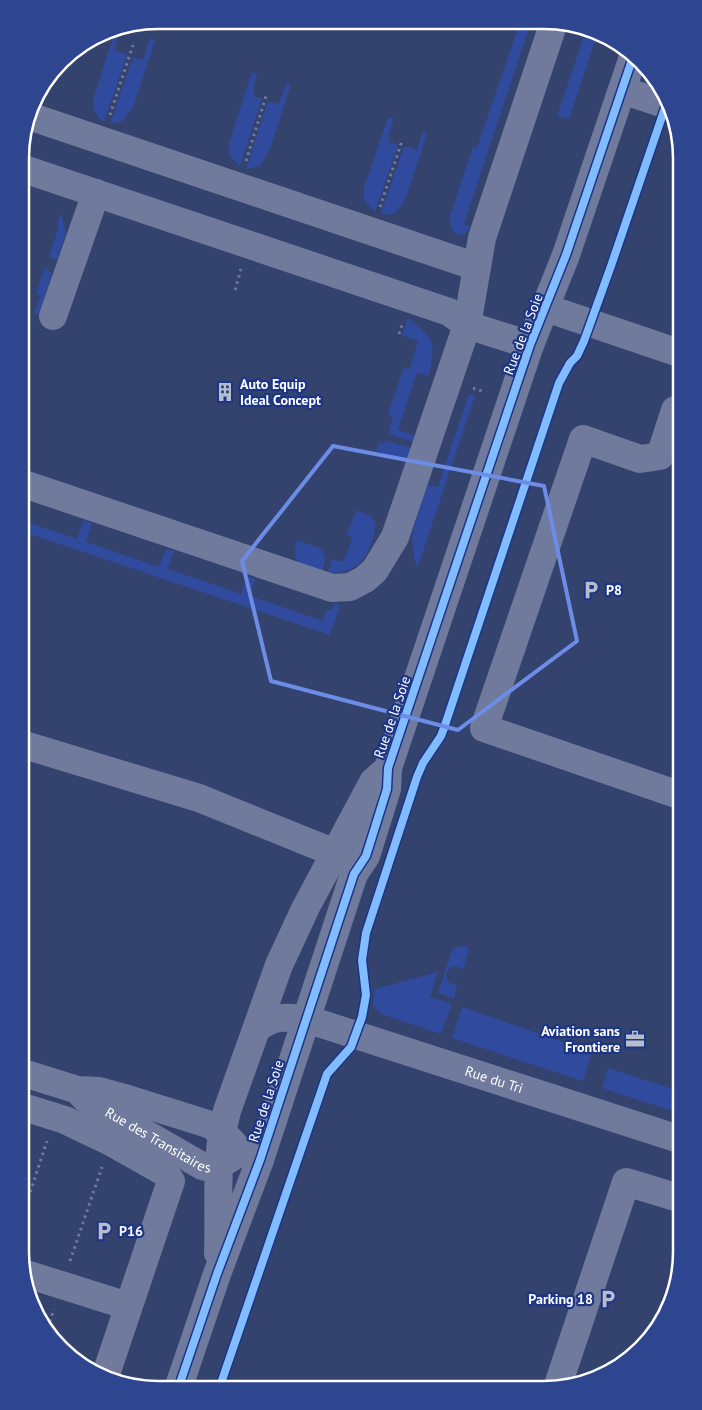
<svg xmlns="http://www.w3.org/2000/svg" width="702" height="1410" font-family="'PT Sans',sans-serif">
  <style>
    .green { fill: #304b9d }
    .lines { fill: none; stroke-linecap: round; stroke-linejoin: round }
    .path { stroke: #707a9c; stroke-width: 3; stroke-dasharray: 2.5 4; stroke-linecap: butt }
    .minor { stroke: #707a9c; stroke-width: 28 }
    .cycleway-casing { stroke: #1c3586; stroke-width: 11 }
    .cycleway { stroke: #80bcff; stroke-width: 8 }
    .marked { fill: none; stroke: #6c8ce6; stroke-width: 4; stroke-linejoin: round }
    .labels { text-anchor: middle; stroke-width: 4.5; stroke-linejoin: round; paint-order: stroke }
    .street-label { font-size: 14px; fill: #fff; stroke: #1c3586 }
    .poi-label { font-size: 14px; font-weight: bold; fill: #fff; stroke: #1c3586; text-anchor: start }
    .rim { fill: none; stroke: #fff; stroke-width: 2.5 }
  </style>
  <rect width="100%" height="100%" fill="#34426e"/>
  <!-- green -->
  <path class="green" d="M520,22H531L464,224L471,227L465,233L456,235L451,227L450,216L473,147L477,148Z
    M116,28L120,29L114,50L127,55L104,122C96,116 93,110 93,100Z
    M586,30L597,35L569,119L557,116Z
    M150,38L155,40L134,105L123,121L110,124L133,57L143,60Z
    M252,72L257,74L253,91L255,92L253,96L262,99L240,166L229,155V143Z
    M286,84L291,85L270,149L260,166L246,169L268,101L279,104Z
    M388,117L394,119L388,136L390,137L388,142L398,145L375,212L364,200V188Z
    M423,131L427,132C422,147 407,205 396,212C392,215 386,215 381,213L404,146L417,150Z
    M61,212L66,233L57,260L49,257L59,226L57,225Z
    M45,267L52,274L40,310L37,314L34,313L41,296L36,294Z
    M408,318C437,341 435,341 429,376L417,372L398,430L416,436L414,442L388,434L393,417L388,415L404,367L410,368L418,341L402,335Z
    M469,394L475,396L417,569L414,556L412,534L427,485L438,487Z
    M385,440L412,448L408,461L376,451L379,442L384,444Z
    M356,510L371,516L376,524C371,554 361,574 328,573L332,559L343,562L353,537L347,535Z
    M21,520L77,539L84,520L92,523L86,542L159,567L166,549L174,551L168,569L241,594L248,576L255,579L250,596L323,621L327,609L332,610L334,603L338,604L340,607L330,635L21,531Z
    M297,540L325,550L323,556L326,557L322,571C302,565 290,564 297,540Z
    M466,945L469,951L463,970C456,963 449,966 446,975L448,982L457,986L454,999L438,993L452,950L455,948Z
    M438,972L430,997L452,1004L441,1034L384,1015L373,1007L375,989Z
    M462,1007L592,1052L583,1081L452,1038Z
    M608,1068L682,1092V1114L602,1088Z"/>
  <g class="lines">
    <!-- path -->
    <path class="path" d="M110,115L133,45
      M246,161L267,93
      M380,207L402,141
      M235,290L241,269
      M399,334L402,325
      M473,388L482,391
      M20,1223L47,1141
      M70,1261L102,1167
      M48,1328L54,1309"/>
    <!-- minor -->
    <g class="minor">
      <path d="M622,90L670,106"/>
      <path d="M29,116L477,267"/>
      <path d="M21,168L449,312L467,325L530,345"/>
      <path d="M546,308L682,354"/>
      <path d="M53,316L96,193"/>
      <path d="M21,483L332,588L350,587L365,579L375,570L395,537L467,325L482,238L554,22"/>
      <path d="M21,744L199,798L335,853L349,863"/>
      <path d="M682,796L484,728L583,439L640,459L660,456L675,410L682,412"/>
      <path id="s1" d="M257,1028C275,1015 285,1017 306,1019L682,1140"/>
      <path d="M20,1072L78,1090L99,1091L128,1099L211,1125L230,1140L241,1152L260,1160"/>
      <path id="s2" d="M82,1095L86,1099L202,1166C214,1170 221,1164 231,1158"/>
      <path d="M20,1106L65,1120L111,1142L164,1172L171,1181L106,1374"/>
      <path d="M218,1253C220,1204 214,1160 227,1111L279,965L306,907L373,782L383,773"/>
      <path d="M23,1273L128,1306"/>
      <path d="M557,1388L626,1182L682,1199"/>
      <path d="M178,1389L217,1274L260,1160L354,874L366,856L387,789L388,768L530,345L566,255L634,54"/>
    </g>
    <!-- cycleway casing -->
    <g class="cycleway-casing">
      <path id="cycleway" d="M178,1389L217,1274L260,1160L354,874L366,856L387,789L388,768L530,345L566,255L634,54
        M219,1389L327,1074L351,1047L362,1017L366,995L362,960L366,933L417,777L423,763L441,736L444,728L559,383L570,363L577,356L584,341L611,266L667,102"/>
    </g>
    <!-- cycleway -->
    <use href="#cycleway" class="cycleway"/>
  </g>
  <!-- marked area -->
  <path class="marked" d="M333,446L544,486L577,641L458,730L271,681L242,561Z"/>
  <!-- icons -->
  <defs>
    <g id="building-bare" transform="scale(1.5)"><path d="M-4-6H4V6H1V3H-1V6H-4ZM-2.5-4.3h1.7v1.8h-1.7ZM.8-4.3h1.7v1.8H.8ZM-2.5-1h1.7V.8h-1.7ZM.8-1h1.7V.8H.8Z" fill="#b8bdcc" stroke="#1c3586" stroke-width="2.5" paint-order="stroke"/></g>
    <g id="parking-bare" transform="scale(1.5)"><path d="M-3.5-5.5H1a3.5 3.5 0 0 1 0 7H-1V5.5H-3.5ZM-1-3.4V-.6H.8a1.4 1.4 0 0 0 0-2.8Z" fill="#b8bdcc" stroke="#1c3586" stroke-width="2.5" paint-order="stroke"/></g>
    <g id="office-bare" transform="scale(1.5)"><path d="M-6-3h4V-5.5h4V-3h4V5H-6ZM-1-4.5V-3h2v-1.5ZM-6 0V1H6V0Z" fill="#b8bdcc" stroke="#1c3586" stroke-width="2.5" paint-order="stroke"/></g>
  </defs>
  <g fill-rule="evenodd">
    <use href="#building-bare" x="225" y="392"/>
    <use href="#parking-bare" x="591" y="590"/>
    <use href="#office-bare" x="635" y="1039"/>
    <use href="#parking-bare" x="104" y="1231"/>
    <use href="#parking-bare" x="608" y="1299"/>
  </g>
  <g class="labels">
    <!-- street labels -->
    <g class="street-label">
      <text transform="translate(523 334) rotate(-69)" y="5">Rue de la Soie</text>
      <text transform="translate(392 717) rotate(-71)" y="5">Rue de la Soie</text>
      <text dy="5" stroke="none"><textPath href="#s1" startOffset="249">Rue du Tri</textPath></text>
      <text transform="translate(266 1101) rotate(-72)" y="5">Rue de la Soie</text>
      <text dy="5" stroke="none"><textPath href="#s2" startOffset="89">Rue des Transitaires</textPath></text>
    </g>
    <!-- poi labels -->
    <g class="poi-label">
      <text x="240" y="389">Auto Equip<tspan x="240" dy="16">Ideal Concept</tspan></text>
      <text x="606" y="595">P8</text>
      <text x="620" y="1036" text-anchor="end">Aviation sans<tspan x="620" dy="16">Frontiere</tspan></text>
      <text x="119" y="1236">P16</text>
      <text x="593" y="1304" text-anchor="end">Parking 18</text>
    </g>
  </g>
  <!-- crop -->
  <path d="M0 0H702V1410H0ZM158 29H544A129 129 0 0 1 673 158V1252A129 129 0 0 1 544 1381H158A129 129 0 0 1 29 1252V158A129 129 0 0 1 158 29Z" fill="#2e4590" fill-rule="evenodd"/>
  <path class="rim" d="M158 29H544A129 129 0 0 1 673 158V1252A129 129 0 0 1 544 1381H158A129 129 0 0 1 29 1252V158A129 129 0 0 1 158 29Z"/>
</svg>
